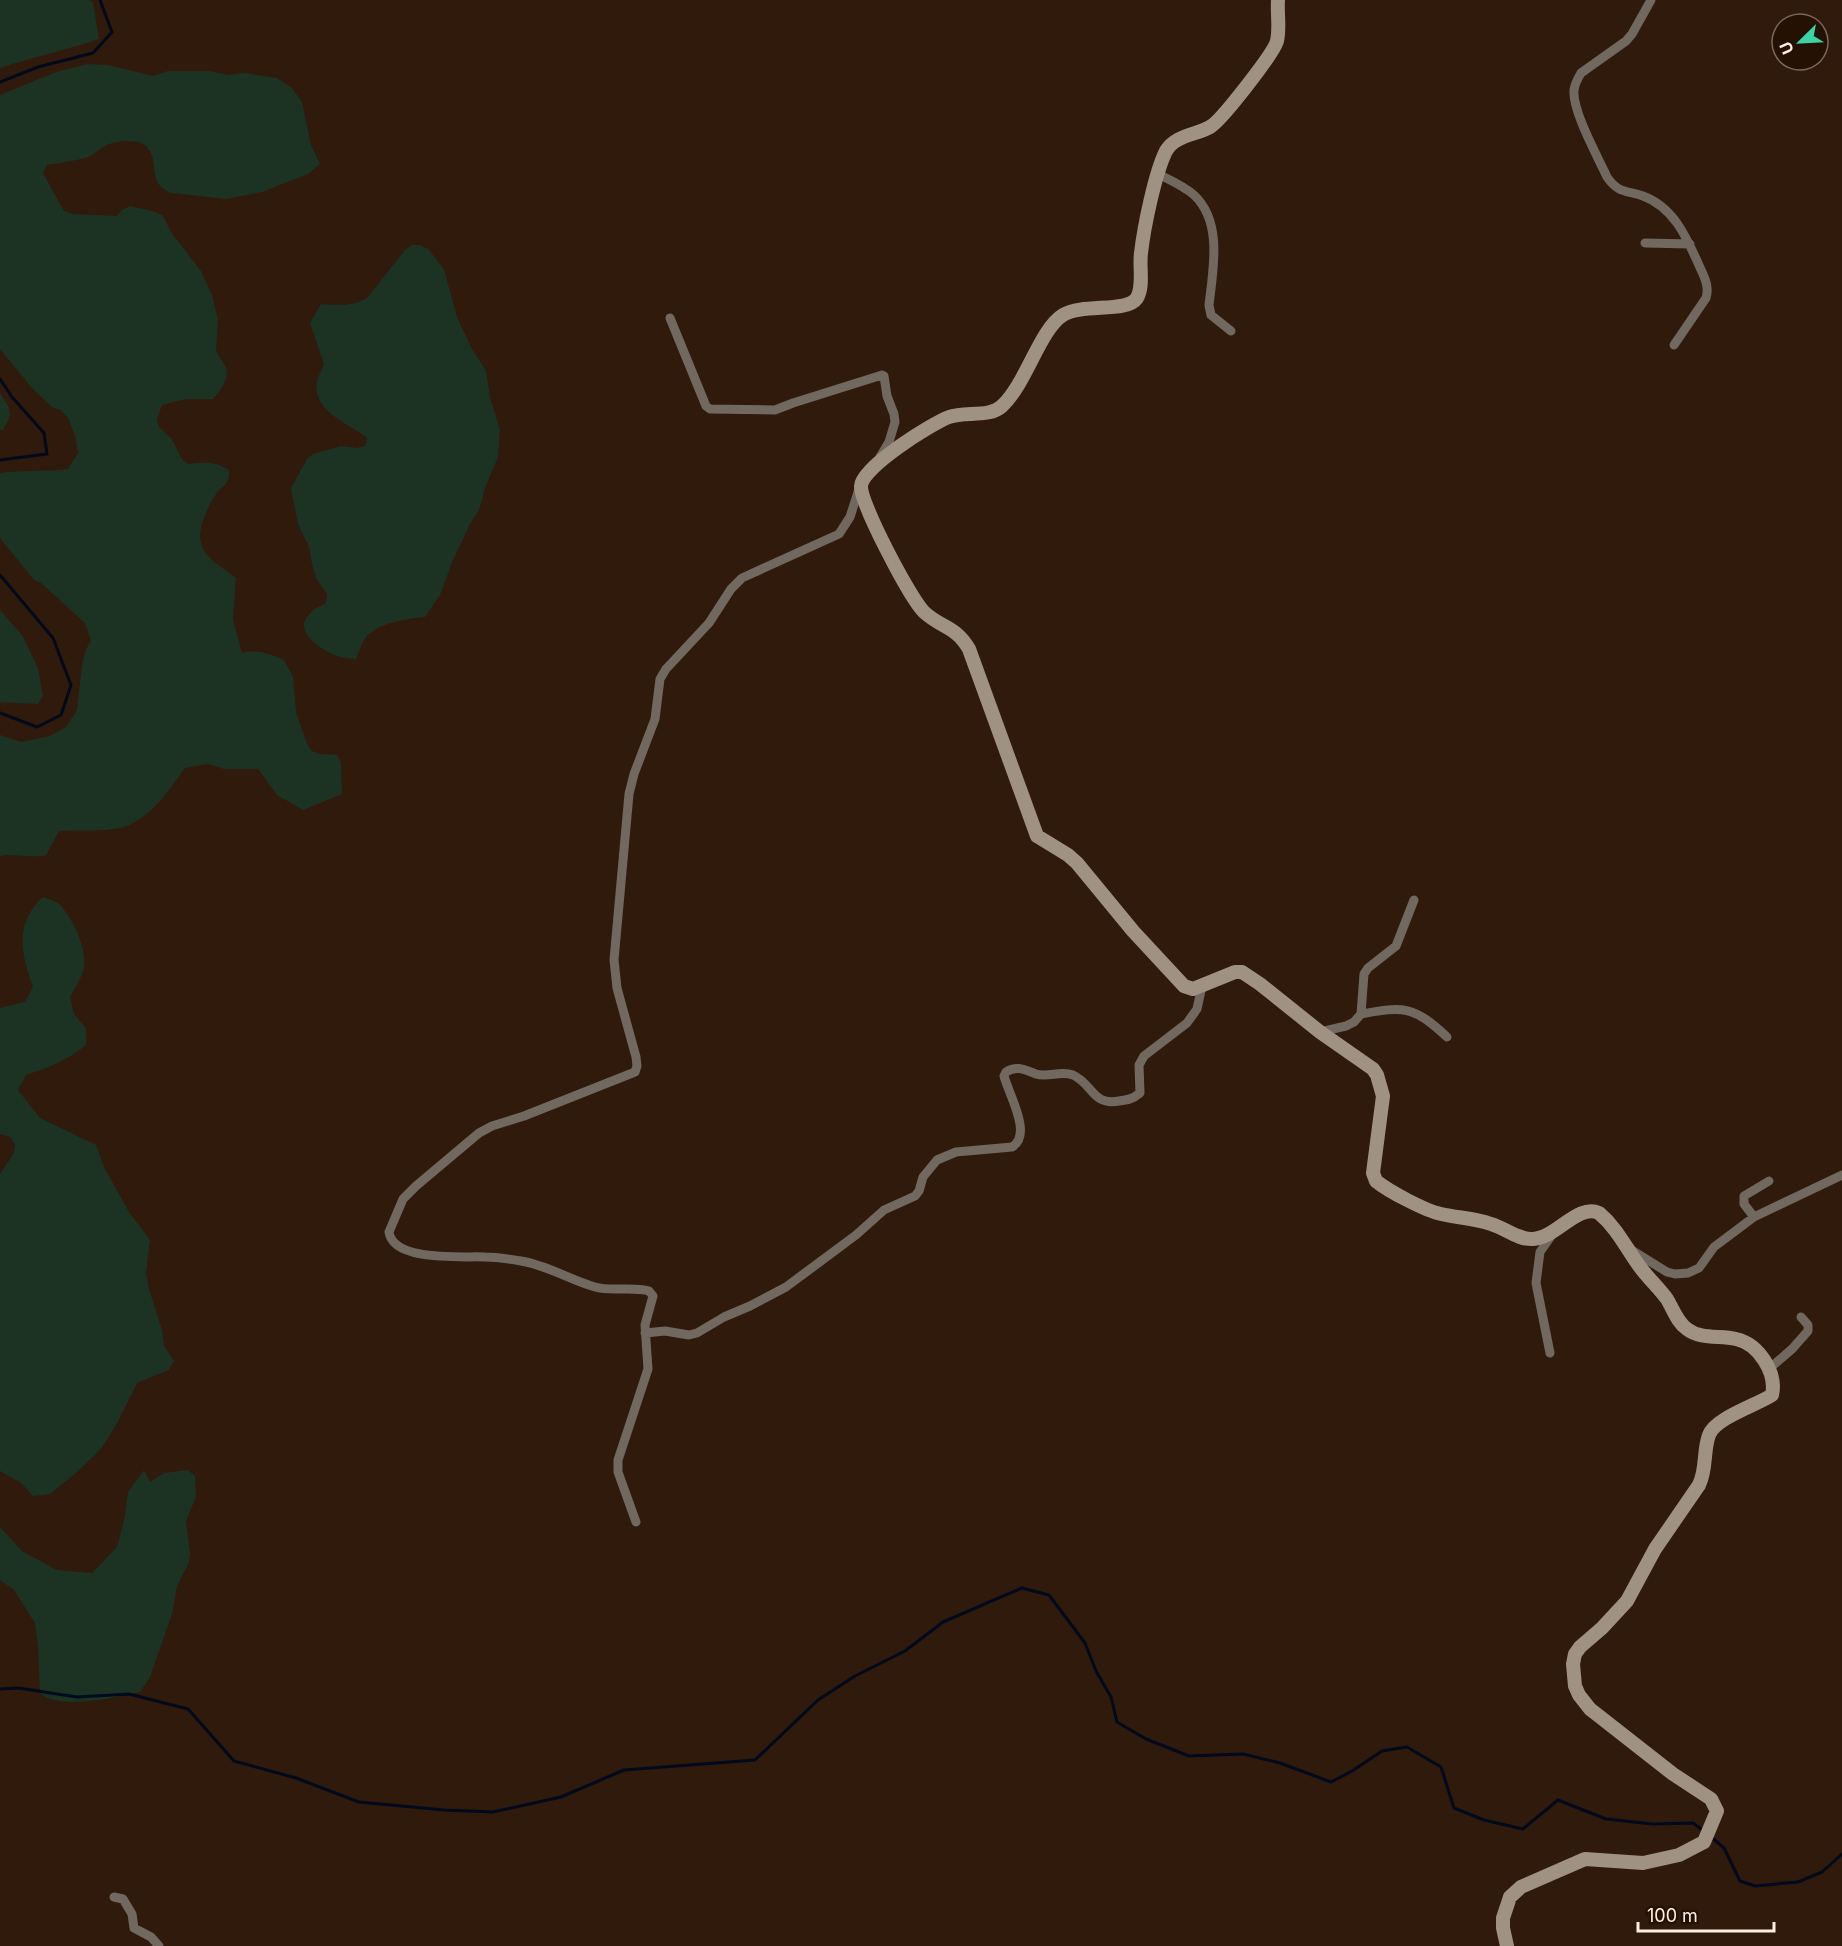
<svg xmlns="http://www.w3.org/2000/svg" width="1842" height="1946" font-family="Inter,sans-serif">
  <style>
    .green { fill: #1c3324 }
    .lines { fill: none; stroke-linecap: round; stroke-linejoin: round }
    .stream { stroke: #000a1c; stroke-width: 3 }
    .street { stroke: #71685f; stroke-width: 9 }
    .secondary { stroke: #9f9282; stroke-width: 14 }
  </style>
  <rect width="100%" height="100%" fill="#2f1a0c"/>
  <!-- green -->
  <path class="green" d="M0,0H89L93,3L99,39C66,50 33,57 0,68Z
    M88,64L108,65L153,76L168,71H209L227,75L244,73L277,78L292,88L302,102L311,145L320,164L308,174L262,192L226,199L171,193C145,182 161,163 147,147C138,138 114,140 103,147C98,150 94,155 88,157C75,161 60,163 47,165L43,173L64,211L73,214L117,216L122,210L130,206L156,212L163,216L171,232L201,271L212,295L218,320L216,351C218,356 222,359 224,364C232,376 221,390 213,399H186L162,405L157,419L159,427L172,439L181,458L188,464C204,462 215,461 229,470C229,485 225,483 217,493C211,500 207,510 204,518C191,552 213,560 236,578L233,619L242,653C257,649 270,654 284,660L293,677L296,712L307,744L312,751L320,754L337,755L341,763L342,794L303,810L277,795L258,769H224L208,764L185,768C170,789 148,822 120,828C100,832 79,829 59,831L46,855C31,859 16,853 0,856V735L21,742L50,736L66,727L77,710L82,666L86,649L91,641L85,623L41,583L34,580L0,538V473C23,470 45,472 68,469L78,453L75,436L68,418L61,410L53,408L33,389L0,349V95L56,72Z
    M412,245H420L428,249L444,269L457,317L472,349L486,371L490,397L500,430L498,457L485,488L479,510L470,524L453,560L440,595L425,617C407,619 380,622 366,637C362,642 359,652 356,659C350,658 343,658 337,656C323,651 295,634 307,617C311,610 319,607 326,603L327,594L317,580L312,564L309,547L298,524L291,488L307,459L313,454L341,446L357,448L365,446L367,438C348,423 311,411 317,381C318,376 322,370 324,364L310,323L321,304C337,306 354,306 367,298L405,250Z
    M0,393C11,410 14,412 3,430H0Z
    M0,610L22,635L38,668L43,696L38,704L0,702Z
    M43,897C48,899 56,901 60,905C73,919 87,948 84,967C82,978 75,988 70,997L74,1014L86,1028V1045C68,1060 48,1068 26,1075L18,1090L40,1118L96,1145L105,1169L129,1212L150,1240L146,1273L149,1289L162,1330L164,1346L174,1361L169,1370L137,1383L116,1425L101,1449L76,1473L50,1494L33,1496L21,1483L0,1471V1174L14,1153L15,1144L10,1137L0,1134V1008L25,1002L33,987C21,954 14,923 43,897Z
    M144,1470L150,1482L164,1473L188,1470L195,1476L196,1497L186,1521L190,1553L189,1562L177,1586L172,1614L150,1677L140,1692C116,1697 59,1711 40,1693L38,1646L35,1623L14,1590L0,1580V1527L22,1551L57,1570L92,1573L117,1547L125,1516L128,1492Z"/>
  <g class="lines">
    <!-- stream -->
    <path class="stream" d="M0,82L38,67L93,53L112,32L100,0
      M0,379L12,397L44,433L47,454L0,460
      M0,575L53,638L71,685L61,715L37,727L0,713
      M0,1689L18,1688L77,1697L129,1694L188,1709L234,1761L296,1778L359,1802L444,1810L493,1812L561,1797L624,1770L755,1760L818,1700L855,1676L905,1651L943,1622L1022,1588L1049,1595L1085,1643L1096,1671L1111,1697L1117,1722L1146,1739L1189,1756L1243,1754L1280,1763L1331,1782L1352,1771L1382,1751L1407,1747L1441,1767L1454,1808L1484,1820L1523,1829L1558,1800L1606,1819L1653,1824L1693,1823L1705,1832
      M1710,1836L1724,1848L1740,1881L1755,1886L1798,1882L1822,1872L1842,1854"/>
    <!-- street -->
    <path class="street" d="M1651,0L1632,34L1626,41L1581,73C1578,78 1575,83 1574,90C1572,111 1598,157 1607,177C1619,194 1626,190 1643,196C1673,207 1686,236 1698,263C1703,275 1710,285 1706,298L1674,345
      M1158,174C1170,180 1184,186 1194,195C1223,222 1213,270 1209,305L1211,315L1231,331
      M1645,243L1690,244
      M670,318L706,406L710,409L775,410L793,403L882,375L884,376L887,396L894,414L895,422L889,442L880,457
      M1361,1014C1404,1006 1414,1006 1447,1037
      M1320,1032L1346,1026L1354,1022L1361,1014L1364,974L1368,968L1396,946L1414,900
      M1754,1217L1744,1204V1196L1769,1181
      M1630,1249L1667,1272L1675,1274L1688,1273L1699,1268L1714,1247L1754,1217L1842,1175
      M645,1333L665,1331L689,1335L697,1333L724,1317L750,1306L786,1287L856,1235L884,1210L915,1196L919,1191L923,1177L937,1160L956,1152L1012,1147C1033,1135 1009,1095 1004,1076L1006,1072C1017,1065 1025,1070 1036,1074C1048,1078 1061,1070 1073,1075C1093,1084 1092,1106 1119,1101C1127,1100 1133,1099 1140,1093L1139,1065L1144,1056L1187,1023L1197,1009L1202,986
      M1550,1353L1536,1283L1540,1252L1554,1232
      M1770,1368L1792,1349L1808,1331V1325L1801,1317
      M636,1522L618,1472V1460L648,1369L645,1325L653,1296L649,1291C632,1286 612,1292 595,1287C570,1280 547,1265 521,1261C509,1259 497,1257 485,1257C462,1256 393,1262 389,1232L403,1199L416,1186L479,1133L492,1126L524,1116L635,1072L637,1066L636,1057L617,988L614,960L629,794L634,774L655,719L660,679L666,669L709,623L731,589L742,578L839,534L850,517L860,486
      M114,1897L123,1899L132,1914L134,1928L151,1937L159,1946"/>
    <!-- secondary -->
    <path class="secondary" d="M1278,0C1277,14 1280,28 1277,41C1274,53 1221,121 1210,127C1196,135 1175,135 1166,151C1155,173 1144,227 1141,253C1139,267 1144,286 1137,298C1127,313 1083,303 1063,315C1040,329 1026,384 1002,406C989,418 965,411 949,417C931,424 862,467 861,486C860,503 910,598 924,612C941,628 956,626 969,649L1037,836L1068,855L1077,863L1133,931L1184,986L1193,989L1235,972H1242L1260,984L1320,1032L1373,1069L1377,1075L1383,1096L1373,1173L1376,1181C1388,1191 1426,1211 1441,1214C1458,1218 1475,1218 1491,1224C1505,1228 1518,1240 1533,1239C1556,1238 1578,1203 1599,1213C1617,1228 1626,1248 1640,1267C1648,1278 1659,1288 1667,1299C1673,1309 1677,1322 1687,1329C1701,1340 1720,1335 1736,1339C1759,1344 1777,1373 1772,1395C1757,1405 1715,1418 1709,1435C1703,1451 1707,1469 1699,1485L1655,1549L1627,1601L1602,1628L1580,1647L1575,1654L1573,1664L1575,1686L1579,1695L1590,1709L1673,1774L1711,1799L1717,1811L1704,1842L1679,1855L1643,1863L1585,1859L1521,1887L1510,1897L1503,1918V1928L1507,1946"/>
  </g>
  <!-- north arrow -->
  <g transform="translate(1800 42) rotate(246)"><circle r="28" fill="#251104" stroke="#7b695e" stroke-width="1.5"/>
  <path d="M0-4.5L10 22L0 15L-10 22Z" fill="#3ad4a5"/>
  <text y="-9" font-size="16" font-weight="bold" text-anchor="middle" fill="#fdeee5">U</text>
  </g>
  <!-- scale -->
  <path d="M1638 1922v9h136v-9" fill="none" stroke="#fdeee5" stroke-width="3"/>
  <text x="1647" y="1922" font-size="18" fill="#fdeee5" stroke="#251104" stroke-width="4.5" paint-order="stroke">100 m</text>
</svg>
